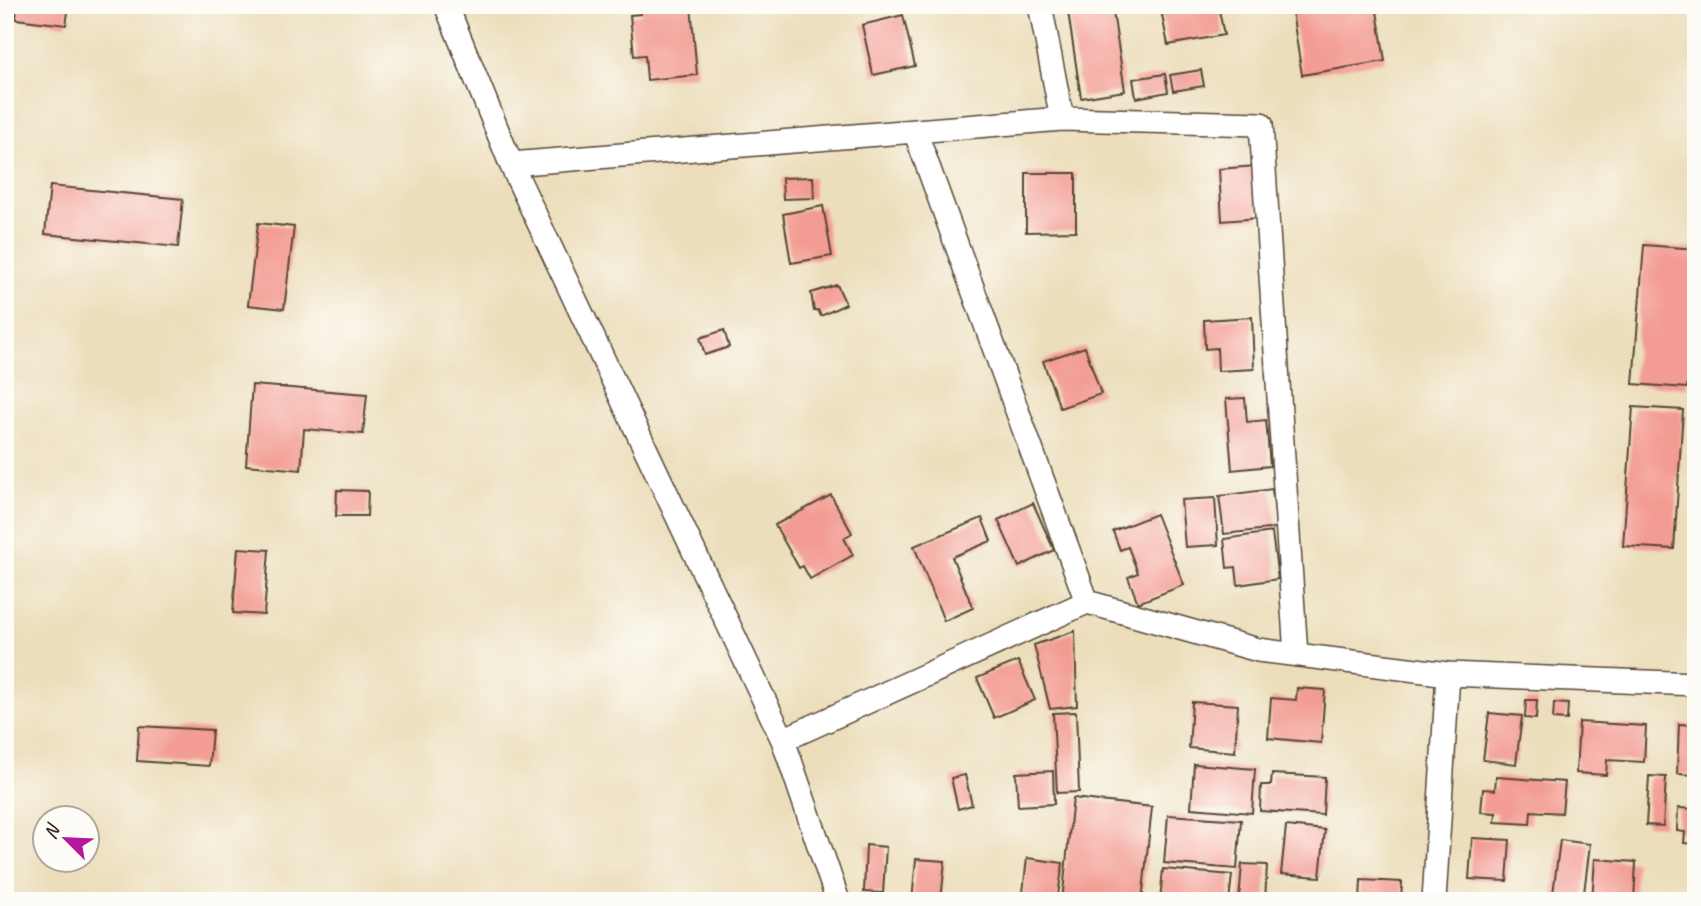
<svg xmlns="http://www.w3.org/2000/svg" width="1701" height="906" font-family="Caveat,sans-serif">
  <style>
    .building { fill: #f39c93 }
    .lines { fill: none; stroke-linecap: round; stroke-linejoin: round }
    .minor-casing { stroke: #564536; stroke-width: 26 }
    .minor { stroke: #fff; stroke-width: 23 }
  </style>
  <rect width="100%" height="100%" fill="#fdfcf7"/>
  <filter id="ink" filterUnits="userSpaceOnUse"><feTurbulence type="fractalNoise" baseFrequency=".0143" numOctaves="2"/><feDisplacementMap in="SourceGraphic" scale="14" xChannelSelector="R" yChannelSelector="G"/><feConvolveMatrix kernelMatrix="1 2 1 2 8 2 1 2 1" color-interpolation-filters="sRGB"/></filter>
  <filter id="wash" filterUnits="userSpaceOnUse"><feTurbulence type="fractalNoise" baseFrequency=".00686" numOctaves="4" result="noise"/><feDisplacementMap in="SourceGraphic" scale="28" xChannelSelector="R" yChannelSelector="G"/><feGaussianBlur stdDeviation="1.57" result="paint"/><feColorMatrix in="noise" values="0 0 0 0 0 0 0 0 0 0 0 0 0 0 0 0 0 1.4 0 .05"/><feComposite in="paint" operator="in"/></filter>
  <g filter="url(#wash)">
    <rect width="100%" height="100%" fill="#ecdebb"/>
    <g id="blocks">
      <!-- building -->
      <path class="building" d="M17,5L69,6L66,25L16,19Z
        M640,5H691L697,75L647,80L645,55L634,56L630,15L641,14Z
        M1067,5H1112L1125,91L1081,98Z
        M1160,5H1218L1224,35L1168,45Z
        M1328,5H1376L1385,61L1302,75L1292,11Z
        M903,15L915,66L873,75L862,25Z
        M1201,70L1204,86L1173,91L1170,75Z
        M1165,74L1168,92L1136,98L1133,79Z
        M1256,166L1259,218L1222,221L1219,169Z
        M1026,173H1076V231L1026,232Z
        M813,177L814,198L783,199L782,178Z
        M50,186L183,199L178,247L45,234Z
        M823,206L832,256L791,263L783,214Z
        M258,223L294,227L284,309L248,305Z
        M1644,245L1696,249L1687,388L1633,384Z
        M837,285L846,304L821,316L818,310L814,311L811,293Z
        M1252,317L1254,369L1218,371L1217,348L1205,349L1204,320Z
        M724,330L729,347L705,355L700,338Z
        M1085,347L1101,394L1060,408L1043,361Z
        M252,385L367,394L363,434L304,429L301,470L246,465Z
        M1245,398L1247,422L1266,420L1270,466L1232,470L1226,399Z
        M1633,407L1683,410L1674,549L1623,546Z
        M1272,489L1277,528L1224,534L1219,496Z
        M337,490L368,491L367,516H336Z
        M831,495L852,533L844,538L853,555L810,579L803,566L799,568L775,525Z
        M1215,498L1218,545L1185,547L1181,500Z
        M1033,503L1054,550L1019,567L998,520Z
        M1156,514L1184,585L1138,603L1128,577L1138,573L1128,547L1120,550L1113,531Z
        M982,518L991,541L952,557L973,608L944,621L914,546Z
        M1272,532L1278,579L1238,585L1236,567L1227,568L1224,539Z
        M238,548L269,550L264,615L233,613Z
        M1075,631L1077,706L1050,709L1034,645Z
        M1018,661L1035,700L994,718L977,678Z
        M1297,688L1325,690L1321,743L1268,738L1271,698L1296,700Z
        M1526,700H1537L1536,719L1525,718Z
        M1192,702L1238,705L1235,752L1189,748Z
        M1554,703L1568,704L1567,720L1553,719Z
        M1076,712L1079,792L1057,793L1053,713Z
        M1489,713L1522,716L1516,764L1483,760Z
        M1579,722L1646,726L1644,762L1607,760L1606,775L1576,773Z
        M1679,724L1696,725V775L1677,774Z
        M139,726L212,730L209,766L137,761Z
        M1194,764L1255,769L1252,813L1191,808Z
        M1053,771L1054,804L1018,806L1016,773Z
        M1272,774L1325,777L1323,815L1260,811L1261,785H1271Z
        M965,775L972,805L958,809L951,778Z
        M1649,776L1666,777L1663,826L1646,825Z
        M1496,777L1565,782L1562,813L1531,811L1530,824L1495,822L1496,813L1481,812L1483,789L1495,790Z
        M1073,798L1152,807L1142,901H1062Z
        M1678,808L1696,809V844L1684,843L1685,832L1677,831Z
        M1168,815L1241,820L1237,869L1164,863Z
        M1286,826L1325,830L1320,877L1281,874Z
        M1472,838L1510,840L1507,881L1469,879Z
        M1560,840L1590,844L1583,901H1552Z
        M866,845L886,847L883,893L864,892Z
        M1027,858L1063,863L1057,901H1022Z
        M916,859L945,861L941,901H912Z
        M1595,859L1636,862L1634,901H1592Z
        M1242,864L1267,865L1265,901H1239Z
        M1163,869L1232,875L1229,901H1160Z
        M1361,880L1402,882L1401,901H1360Z"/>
    </g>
  </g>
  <g filter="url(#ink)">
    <use href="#blocks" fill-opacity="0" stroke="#564536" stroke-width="2"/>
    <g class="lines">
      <!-- minor casing -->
      <g class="minor-casing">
        <path id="minor" d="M446,5L511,164L783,740L838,901
          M1040,5L1062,119
          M915,131L1087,602
          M511,164L1062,119L1261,124L1296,655
          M783,740L1087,602L1258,650L1448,674L1696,684
          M1434,901L1448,674"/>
      </g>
      <!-- minor -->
      <use href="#minor" class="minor"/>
    </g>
  </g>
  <!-- margin -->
  <rect width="1701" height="906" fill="none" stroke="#fdfcf7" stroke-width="28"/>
  <!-- north arrow -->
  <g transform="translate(66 839) rotate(294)"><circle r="33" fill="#fdfcf7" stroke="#afa8a0" stroke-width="2"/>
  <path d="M0-5L12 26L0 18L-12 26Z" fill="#b5179e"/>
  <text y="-10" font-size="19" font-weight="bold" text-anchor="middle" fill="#3b2a1e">N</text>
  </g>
</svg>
